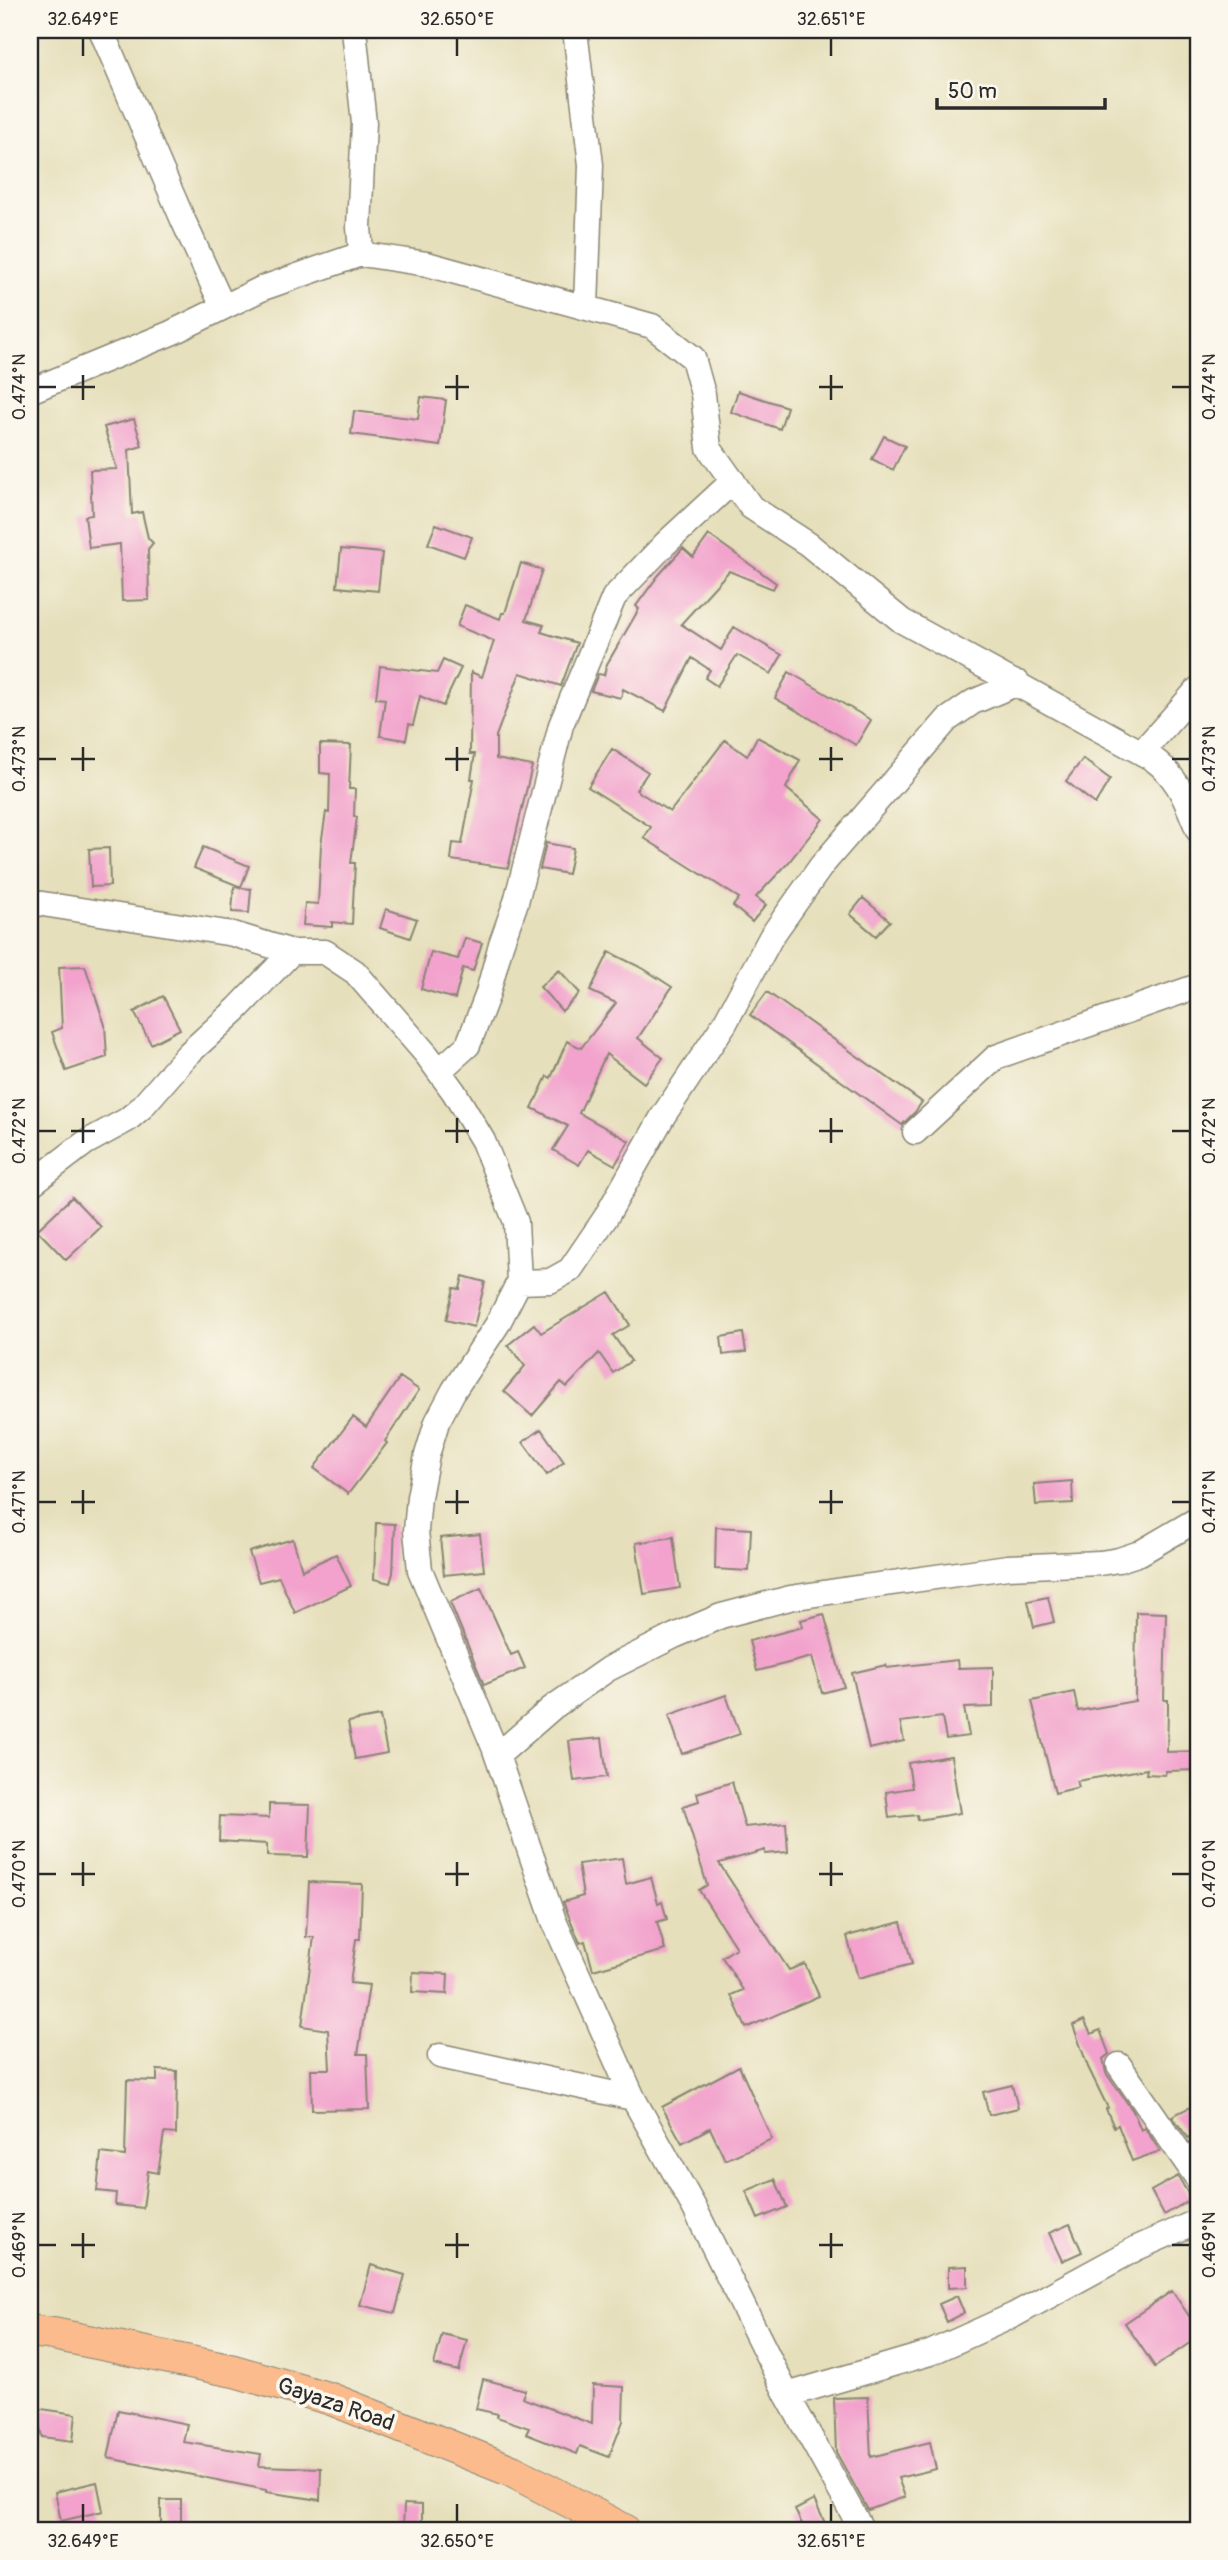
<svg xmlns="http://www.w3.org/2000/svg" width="1228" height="2560" font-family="Pangolin,sans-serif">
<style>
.building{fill:#f2a2cc}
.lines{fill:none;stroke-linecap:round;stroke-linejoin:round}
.minor-casing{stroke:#888573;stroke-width:27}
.major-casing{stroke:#888573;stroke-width:34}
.minor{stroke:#fff;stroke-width:24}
.major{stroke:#fbbb8d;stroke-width:32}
.ticks{fill:none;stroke:#2b2b2b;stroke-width:2.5}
.labels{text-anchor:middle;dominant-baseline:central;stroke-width:7;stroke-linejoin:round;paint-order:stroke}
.street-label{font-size:23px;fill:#2b2b2b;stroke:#fbf7ec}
.neatline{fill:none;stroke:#2b2b2b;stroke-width:2.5}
.ticks-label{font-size:18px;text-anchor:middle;fill:#2b2b2b}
</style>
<rect width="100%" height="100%" fill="#fbf7ec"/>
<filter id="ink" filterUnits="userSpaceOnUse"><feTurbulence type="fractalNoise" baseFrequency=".0143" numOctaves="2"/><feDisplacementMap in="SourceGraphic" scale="14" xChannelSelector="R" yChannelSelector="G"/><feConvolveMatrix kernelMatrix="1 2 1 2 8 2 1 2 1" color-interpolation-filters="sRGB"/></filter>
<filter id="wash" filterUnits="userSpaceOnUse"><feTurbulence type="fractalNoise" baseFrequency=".00686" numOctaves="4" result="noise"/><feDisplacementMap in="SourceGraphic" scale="28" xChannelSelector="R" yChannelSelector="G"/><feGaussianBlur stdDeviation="1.57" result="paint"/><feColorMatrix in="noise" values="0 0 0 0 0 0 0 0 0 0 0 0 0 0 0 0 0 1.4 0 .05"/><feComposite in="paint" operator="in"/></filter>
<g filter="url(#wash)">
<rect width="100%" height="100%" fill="#e6dfbb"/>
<g id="blocks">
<path class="building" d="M 738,391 L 787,407 L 780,429 L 731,412 Z
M 421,397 L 446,400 L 440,446 L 351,434 L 354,411 L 418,419 Z
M 134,419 L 142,446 L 129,450 L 132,514 L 142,512 L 148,538 L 153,543 L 148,549 L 149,600 L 122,601 L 120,544 L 89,548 L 85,516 L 92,515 L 90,470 L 117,469 L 104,427 Z
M 884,436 L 905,446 L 893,470 L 872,459 Z
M 436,524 L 472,537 L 464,557 L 428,544 Z
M 709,535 L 776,583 L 773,589 L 729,571 L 681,624 L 721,650 L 734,627 L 782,655 L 771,674 L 737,655 L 717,686 L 705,678 L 710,670 L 692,658 L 665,711 L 623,689 L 621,698 L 591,691 L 598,674 L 604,675 L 607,664 L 639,609 L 636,606 L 658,576 L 683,548 L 693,557 Z
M 341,549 L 382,553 L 378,591 L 337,587 Z
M 521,563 L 542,570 L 526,620 L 544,625 L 541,632 L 577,643 L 561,686 L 520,673 L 496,736 L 496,759 L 532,766 L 508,868 L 451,860 L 453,843 L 462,844 L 474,779 L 471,779 L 475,754 L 470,754 L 471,672 L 482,677 L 494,641 L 457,626 L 465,605 L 500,619 L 502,613 L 505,613 Z
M 443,660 L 461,668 L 443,706 L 420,696 L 413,725 L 409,724 L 406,740 L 380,736 L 385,699 L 376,698 L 380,666 L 437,673 Z
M 789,672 L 871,720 L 856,745 L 775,698 Z
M 757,737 L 800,760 L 786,788 L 823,819 L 788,863 L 756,897 L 766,905 L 752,922 L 733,906 L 739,898 L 644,838 L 651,827 L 588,787 L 612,749 L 648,772 L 636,790 L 670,812 L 725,740 L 747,756 Z
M 320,744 L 351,745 L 349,789 L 355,789 L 354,816 L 357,817 L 351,863 L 355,863 L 352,924 L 332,922 L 332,927 L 303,925 L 305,903 L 318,904 L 321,845 L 326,812 L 329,813 L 330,774 L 320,773 Z
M 1083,759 L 1110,779 L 1095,804 L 1066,781 Z
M 546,843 L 573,848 L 568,874 L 540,869 Z
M 203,847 L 249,866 L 241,887 L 194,868 Z
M 109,848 L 110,886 L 91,887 L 89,849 Z
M 234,887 L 251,889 L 249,913 L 232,912 Z
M 863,898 L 890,921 L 876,936 L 850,914 Z
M 386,909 L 417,919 L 410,938 L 380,928 Z
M 465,938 L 482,943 L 473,971 L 463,968 L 455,999 L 421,989 L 431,952 L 458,959 Z
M 609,952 L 644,969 L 672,987 L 638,1038 L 663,1058 L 644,1083 L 606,1054 L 579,1113 L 629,1141 L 615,1165 L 588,1150 L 579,1165 L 553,1150 L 568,1126 L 532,1108 L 547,1076 L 551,1078 L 567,1041 L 581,1048 L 616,1003 L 590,991 Z
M 85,966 L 105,1025 L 107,1057 L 66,1071 L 52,1032 L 62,1028 L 59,967 Z
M 559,970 L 580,993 L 562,1011 L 540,987 Z
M 767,992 L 922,1102 L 915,1112 L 902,1125 L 750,1015 Z
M 163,996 L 180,1029 L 151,1044 L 134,1012 Z
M 72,1197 L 101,1227 L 66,1260 L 37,1230 Z
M 463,1276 L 485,1282 L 474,1327 L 446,1320 L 454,1288 L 460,1289 Z
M 609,1292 L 630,1325 L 613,1335 L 631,1361 L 613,1373 L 599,1353 L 567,1387 L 561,1382 L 532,1416 L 504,1391 L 525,1366 L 508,1345 L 534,1324 L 541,1333 Z
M 743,1333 L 746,1352 L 723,1355 L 721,1337 Z
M 400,1377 L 419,1390 L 385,1441 L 387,1443 L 348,1494 L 314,1468 L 353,1417 L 366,1427 Z
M 541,1429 L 564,1462 L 547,1475 L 523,1442 Z
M 1072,1481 L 1073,1503 L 1036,1505 L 1034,1484 Z
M 376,1523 L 395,1524 L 393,1573 L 390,1583 L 374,1579 Z
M 716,1527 L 751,1529 L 749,1571 L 715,1569 Z
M 480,1534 L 484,1571 L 444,1575 L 440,1538 Z
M 673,1537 L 680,1588 L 644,1594 L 636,1543 Z
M 293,1539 L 302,1570 L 336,1554 L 351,1586 L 295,1613 L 279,1577 L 259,1582 L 249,1552 Z
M 481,1588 L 511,1655 L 518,1652 L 525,1668 L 484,1685 L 450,1602 Z
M 1048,1597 L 1054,1622 L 1034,1627 L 1028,1601 Z
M 1136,1612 L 1166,1613 L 1164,1700 L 1168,1700 L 1168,1710 L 1167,1752 L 1197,1751 L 1198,1770 L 1166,1771 L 1165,1775 L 1146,1774 L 1147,1769 L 1077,1781 L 1079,1787 L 1055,1793 L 1032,1701 L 1074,1692 L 1078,1711 L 1135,1701 Z
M 824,1614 L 844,1687 L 822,1693 L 812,1657 L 757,1671 L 749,1641 L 803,1627 L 801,1620 Z
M 957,1660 L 958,1668 L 993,1667 L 993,1707 L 964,1708 L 969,1736 L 946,1739 L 942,1717 L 900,1722 L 904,1741 L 869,1749 L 852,1673 L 886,1665 L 887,1668 Z
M 726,1695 L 740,1734 L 682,1754 L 669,1715 Z
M 380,1716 L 387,1753 L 355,1759 L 348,1722 Z
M 602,1738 L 607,1777 L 574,1781 L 569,1741 Z
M 951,1756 L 960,1813 L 918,1820 L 917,1815 L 889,1818 L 886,1792 L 912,1788 L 908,1763 Z
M 732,1782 L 745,1827 L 786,1823 L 788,1852 L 765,1854 L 765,1850 L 719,1863 L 789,1970 L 805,1964 L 819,1996 L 746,2028 L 731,1995 L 743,1990 L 722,1957 L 736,1948 L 699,1890 L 707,1885 L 683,1806 L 699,1801 L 697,1793 Z
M 269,1804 L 310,1805 L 308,1857 L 267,1856 L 267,1844 L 219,1841 L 220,1816 L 269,1818 Z
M 622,1858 L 626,1884 L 651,1877 L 658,1903 L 662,1902 L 667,1919 L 657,1922 L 665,1950 L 593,1970 L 585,1941 L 580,1943 L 563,1902 L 583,1896 L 578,1864 Z
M 309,1882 L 362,1884 L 360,1939 L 356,1939 L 350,1983 L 369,1985 L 358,2054 L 367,2054 L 369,2109 L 312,2110 L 311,2069 L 330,2069 L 328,2030 L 302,2026 L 314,1937 L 306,1937 Z
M 901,1922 L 912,1964 L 858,1978 L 847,1936 Z
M 413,1972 L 448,1974 L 447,1994 L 412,1992 Z
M 1084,2020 L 1091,2034 L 1100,2030 L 1109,2054 L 1103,2059 L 1106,2073 L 1133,2111 L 1141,2130 L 1145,2128 L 1160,2151 L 1132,2161 L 1118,2125 L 1114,2127 L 1106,2109 L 1108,2108 L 1088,2067 L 1073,2025 Z
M 739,2066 L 772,2139 L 725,2160 L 710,2128 L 682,2143 L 662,2107 Z
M 157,2070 L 177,2071 L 176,2134 L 164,2133 L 158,2173 L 148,2171 L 143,2208 L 115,2205 L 116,2193 L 97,2191 L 101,2153 L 125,2156 L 127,2080 L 157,2081 Z
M 1012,2085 L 1018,2108 L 989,2115 L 983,2092 Z
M 1190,2107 L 1198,2124 L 1198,2132 L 1188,2138 L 1172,2116 Z
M 1178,2176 L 1191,2199 L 1164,2215 L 1151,2191 Z
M 775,2179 L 787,2207 L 758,2219 L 746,2191 Z
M 1070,2224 L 1082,2252 L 1062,2261 L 1049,2233 Z
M 371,2265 L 405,2275 L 395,2313 L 360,2305 Z
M 967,2266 L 967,2287 L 948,2288 L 948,2267 Z
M 1172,2291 L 1198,2329 L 1198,2337 L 1155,2367 L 1125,2323 Z
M 957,2296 L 964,2313 L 947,2322 L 939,2304 Z
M 442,2334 L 467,2340 L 459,2371 L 434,2365 Z
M 483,2379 L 525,2390 L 522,2398 L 592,2424 L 593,2385 L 624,2387 L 623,2421 L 609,2457 L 580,2446 L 577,2454 L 526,2434 L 529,2428 L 497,2417 L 498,2414 L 476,2409 Z
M 868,2397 L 871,2457 L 930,2442 L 936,2469 L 898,2478 L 905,2497 L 868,2510 L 836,2452 L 834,2398 Z
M 35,2408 L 76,2414 L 73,2441 L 42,2437 Z
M 118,2410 L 187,2424 L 183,2442 L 261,2454 L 259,2466 L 321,2468 L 320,2500 L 266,2492 L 266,2490 L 108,2458 Z
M 97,2482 L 103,2511 L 61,2521 L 55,2492 Z
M 161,2500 L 181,2500 L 181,2530 L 161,2530 Z
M 814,2500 L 826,2525 L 805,2530 L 795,2510 Z
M 404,2504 L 422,2505 L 422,2530 L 403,2530 Z"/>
</g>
</g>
<g filter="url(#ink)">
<use href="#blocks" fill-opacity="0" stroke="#888573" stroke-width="2"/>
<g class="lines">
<g class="minor-casing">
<path id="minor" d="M 101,30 L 183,220 L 223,307
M 354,30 L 364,123 L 359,227 L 361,254
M 575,30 L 591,165 L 586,307
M 30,391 L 171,333 L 263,288 L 361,254 L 427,264 L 652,326 L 693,358 L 703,394 L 709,448 L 751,507 L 808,544 L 902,621 L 1153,759 C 1179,778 1186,801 1198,830
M 1142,752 L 1198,689
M 30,902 L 233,934 L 292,952 L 325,952 L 355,972 L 427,1055 L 454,1092 L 483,1141 L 516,1222 L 519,1282 L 497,1325 L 454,1390 L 437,1422 L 427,1455 L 419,1497 L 416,1531 L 420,1570 L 494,1747 L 554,1921 L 633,2098 L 695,2209 L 787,2395 L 862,2530
M 439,1071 L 468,1045 L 487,996 L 501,944 L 516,902 L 561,725 L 614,597 L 665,544 L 733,481
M 915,1132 L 996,1057 L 1198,986
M 30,1185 L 85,1143 L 127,1120 L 141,1108 L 188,1054 L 237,1009 L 292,952
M 519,1282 L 550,1281 L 570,1270 L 606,1217 L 663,1116 L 725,1023 L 771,937 L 822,865 L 947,720 L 973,702 L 1018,683
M 497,1756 L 552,1708 L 608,1669 L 674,1636 L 721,1616 L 790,1598 L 856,1588 L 1008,1567 L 1100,1563 L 1119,1560 L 1140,1553 L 1198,1519
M 440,2056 L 633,2098
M 1119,2065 L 1198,2179
M 787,2395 L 930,2353 L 1014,2315 L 1137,2248 L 1198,2221"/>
</g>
<g class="major-casing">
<path id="major" d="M 30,2331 L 53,2334 L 234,2371 L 331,2399 L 512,2471 L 624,2530"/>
</g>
<use href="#minor" class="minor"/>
<use href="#major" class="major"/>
</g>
</g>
<path class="ticks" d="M 83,38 L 83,56M 457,38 L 457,56M 831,38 L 831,56M 83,375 L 83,400M 457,375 L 457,400M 831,375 L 831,400M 38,387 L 56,387M 71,387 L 95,387M 445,387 L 469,387M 819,387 L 843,387M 1172,387 L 1190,387M 83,747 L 83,771M 457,747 L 457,771M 831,747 L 831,771M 38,759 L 56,759M 71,759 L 95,759M 445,759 L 469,759M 819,759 L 843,759M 1172,759 L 1190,759M 83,1118 L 83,1143M 457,1118 L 457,1143M 831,1118 L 831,1143M 38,1131 L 56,1131M 71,1131 L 95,1131M 445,1131 L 469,1131M 819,1131 L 843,1131M 1172,1131 L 1190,1131M 83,1490 L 83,1514M 457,1490 L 457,1514M 831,1490 L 831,1514M 38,1502 L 56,1502M 71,1502 L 95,1502M 445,1502 L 469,1502M 819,1502 L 843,1502M 1172,1502 L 1190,1502M 83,1862 L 83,1886M 457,1862 L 457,1886M 831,1862 L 831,1886M 38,1874 L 56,1874M 71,1874 L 95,1874M 445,1874 L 469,1874M 819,1874 L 843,1874M 1172,1874 L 1190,1874M 83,2233 L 83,2258M 457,2233 L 457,2258M 831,2233 L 831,2258M 38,2245 L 56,2245M 71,2245 L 95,2245M 445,2245 L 469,2245M 819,2245 L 843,2245M 1172,2245 L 1190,2245M 83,2504 L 83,2522M 457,2504 L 457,2522M 831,2504 L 831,2522"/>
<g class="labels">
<g class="street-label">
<text transform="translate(336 2404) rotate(19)">Gayaza Road</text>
</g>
</g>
<rect width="1228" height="2560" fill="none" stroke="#fbf7ec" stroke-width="77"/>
<path d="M937 98v10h168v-10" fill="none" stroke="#2b2b2b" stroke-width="3.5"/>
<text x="948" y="98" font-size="21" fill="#2b2b2b" stroke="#fbf7ec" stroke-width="5" paint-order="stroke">50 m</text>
<rect x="38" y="38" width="1152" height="2484" class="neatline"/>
<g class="ticks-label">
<text x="83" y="25">32.649°E</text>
<text x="457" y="25">32.650°E</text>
<text x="831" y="25">32.651°E</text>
<text transform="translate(19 387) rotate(-90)" y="6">0.474°N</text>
<text transform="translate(1209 387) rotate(-90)" y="6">0.474°N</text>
<text transform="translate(19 759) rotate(-90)" y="6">0.473°N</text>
<text transform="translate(1209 759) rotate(-90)" y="6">0.473°N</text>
<text transform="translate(19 1131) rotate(-90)" y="6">0.472°N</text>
<text transform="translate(1209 1131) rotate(-90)" y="6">0.472°N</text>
<text transform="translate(19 1502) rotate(-90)" y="6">0.471°N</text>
<text transform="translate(1209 1502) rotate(-90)" y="6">0.471°N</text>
<text transform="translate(19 1874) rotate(-90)" y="6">0.470°N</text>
<text transform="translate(1209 1874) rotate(-90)" y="6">0.470°N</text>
<text transform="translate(19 2245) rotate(-90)" y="6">0.469°N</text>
<text transform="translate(1209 2245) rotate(-90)" y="6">0.469°N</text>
<text x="83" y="2547">32.649°E</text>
<text x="457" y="2547">32.650°E</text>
<text x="831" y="2547">32.651°E</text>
</g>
</svg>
